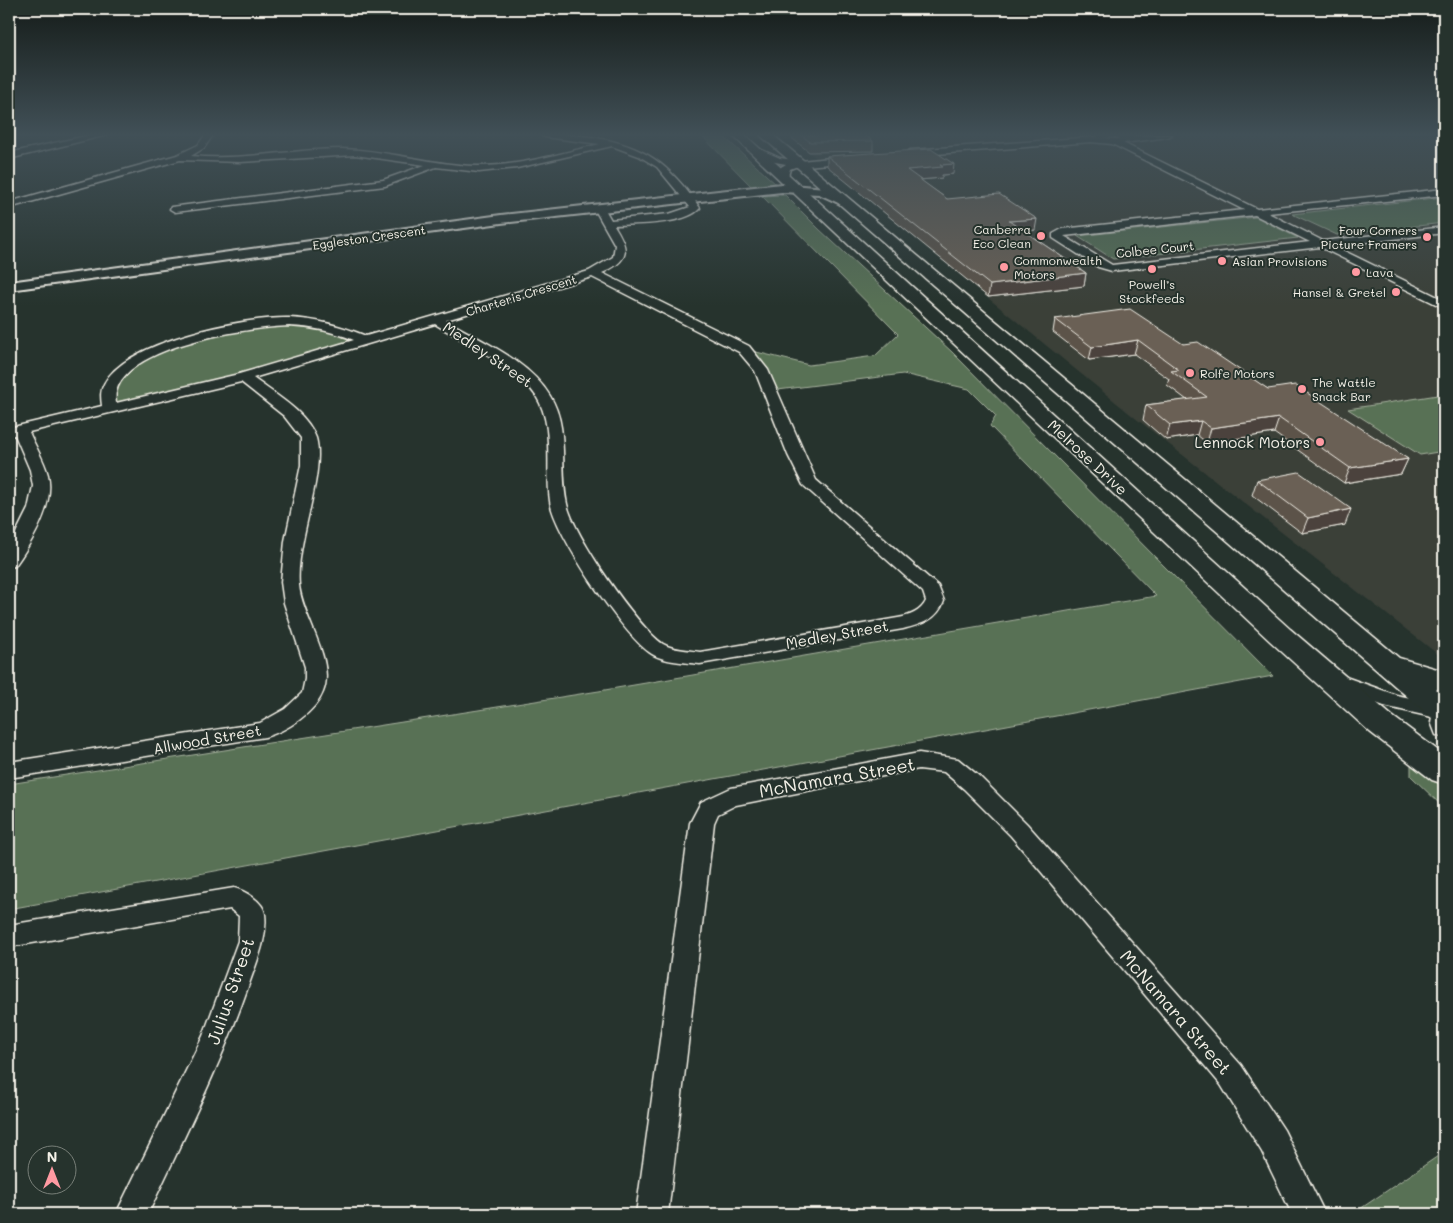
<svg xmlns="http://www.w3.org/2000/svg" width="1453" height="1223" font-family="Mali,sans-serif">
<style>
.built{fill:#3b4039}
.green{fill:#597155;stroke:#a6b19e}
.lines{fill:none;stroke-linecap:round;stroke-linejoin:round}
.minor-casing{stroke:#f4f1e8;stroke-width:3}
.tertiary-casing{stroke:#f4f1e8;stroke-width:4}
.secondary-casing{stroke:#f4f1e8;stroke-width:3}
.minor{fill:#26332d;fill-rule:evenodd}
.tertiary{fill:#26332d;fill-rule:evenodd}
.secondary{fill:#26332d;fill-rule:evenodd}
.wall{fill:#5c5349;stroke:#f4f1e8}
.shaded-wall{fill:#4b433c;stroke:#f4f1e8}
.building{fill:#6b6055;stroke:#f4f1e8}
.poi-dot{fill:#ff9aa2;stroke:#26332d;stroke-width:2}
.labels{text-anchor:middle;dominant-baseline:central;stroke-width:4;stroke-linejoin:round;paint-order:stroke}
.far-poi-label{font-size:12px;fill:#f4f1e8;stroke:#26332d;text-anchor:start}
.far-street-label{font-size:12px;fill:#f4f1e8;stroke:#26332d}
.street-label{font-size:15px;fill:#f4f1e8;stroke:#26332d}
.poi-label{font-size:15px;fill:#f4f1e8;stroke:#26332d;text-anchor:end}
.near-street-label{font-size:18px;fill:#f4f1e8;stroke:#26332d}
</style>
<rect width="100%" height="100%" fill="#26332d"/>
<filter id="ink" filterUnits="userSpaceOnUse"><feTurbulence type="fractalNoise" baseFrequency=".02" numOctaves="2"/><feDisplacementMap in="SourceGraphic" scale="10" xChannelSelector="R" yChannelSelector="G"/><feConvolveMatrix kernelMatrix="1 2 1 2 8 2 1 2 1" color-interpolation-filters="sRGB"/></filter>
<g filter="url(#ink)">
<path class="built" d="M 788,135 L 1444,135 L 1444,659 L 1134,417 Z"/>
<path class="green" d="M 701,135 L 722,135 L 777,185 L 753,188 Z
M 785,195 L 819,229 L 952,352 L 1273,676 L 9,909 L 9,784 L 599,691 L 1156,596 L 990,426 L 996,416 L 969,389 L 903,374 L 770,391 L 744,349 L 809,365 L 875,356 L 898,334 L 762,196 Z
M 1444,197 L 1444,223 L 1337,235 L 1292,214 Z
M 1256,217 L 1298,238 L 1113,259 L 1077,236 Z
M 319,325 L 364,340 L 243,377 L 109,407 L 116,377 L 134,361 L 224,328 Z
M 1444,394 L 1444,451 L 1420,455 L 1348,409 Z
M 1411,765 L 1444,787 L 1444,808 L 1411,776 Z
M 1444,1152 L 1444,1214 L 1355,1214 L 1354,1213 Z"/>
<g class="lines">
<g class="minor-casing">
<path id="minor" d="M 90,135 L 107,135 L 9,159 L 9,153 Z
M 205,135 L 213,135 L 204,148 L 191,156 C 242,161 292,149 342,149 C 382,150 420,161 459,165 C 507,170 554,155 600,144 L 545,137 L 541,135 C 557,133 575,135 591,137 C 645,145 669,164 700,208 C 686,225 636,224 614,225 C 630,250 630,260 602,273 L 749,346 L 768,370 L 816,480 L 938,586 L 944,601 C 937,620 922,624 903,629 L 700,664 C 684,662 662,662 649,652 C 622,633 554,533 550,501 C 545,468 555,426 536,396 C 517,366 465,343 435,324 L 253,378 C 274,394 307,412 316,438 C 326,474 295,543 299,585 C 302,618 336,660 323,692 C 315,713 286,731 265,737 L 9,778 L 9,762 L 260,723 L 285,709 L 302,693 L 305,679 L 305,667 L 284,603 L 281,582 L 285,541 L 301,465 L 301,438 L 284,416 L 241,382 L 29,432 C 35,446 44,460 48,475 C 55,505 32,542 15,566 L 9,567 L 9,547 L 28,509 L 33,486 L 30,470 L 15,435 L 9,436 L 9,428 L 102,406 C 101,398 100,391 104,384 C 126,341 244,317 289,318 C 316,319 342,326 366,336 L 589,271 L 613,257 L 615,245 L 594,208 L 595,206 L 603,206 L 611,220 L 669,214 L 690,207 L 657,167 L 639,156 L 612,146 L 517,168 L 479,172 L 436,167 L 385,186 L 175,212 L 170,209 L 171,207 L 383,180 L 425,165 L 355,155 L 240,162 L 180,160 L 9,208 L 9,202 L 177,155 L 198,145 ZM 592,277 L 739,352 L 755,371 L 788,455 L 803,485 L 923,592 L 926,601 C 921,612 909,616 898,618 L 700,652 C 688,650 673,650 663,644 C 637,627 573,534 567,504 C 559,469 570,428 550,396 C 528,360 481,341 446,320 ZM 289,326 C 312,327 332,331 354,340 L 239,374 L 116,403 C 107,347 251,327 289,326 Z
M 1099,135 L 1129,136 L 1172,135 L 1168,137 L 1123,143 L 1257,209 L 1444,189 L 1444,195 L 1268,213 L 1323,241 L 1444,227 L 1444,233 L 1334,246 L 1444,300 L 1444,308 L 1320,247 L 1112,271 L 1098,267 L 1053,238 L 1053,234 L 1062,229 L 1244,210 L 1112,144 L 1091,142 L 910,156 L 906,153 L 910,150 L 1095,137 ZM 1116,137 L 1120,139 L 1104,138 ZM 1255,215 L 1310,242 L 1112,265 L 1064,236 Z
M 755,147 L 780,158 L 800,161 L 851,156 L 855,159 L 851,162 L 795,167 L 790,169 L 788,176 L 783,179 L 778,176 L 781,167 L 786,164 L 775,162 L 752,152 L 752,148 Z
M 1340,675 L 1396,695 L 1444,705 L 1444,737 L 1436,735 L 1431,722 L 1432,717 L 1384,706 L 1333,687 L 1330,682 L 1333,677 Z
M 919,753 L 958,759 L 980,777 L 1027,824 L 1241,1065 L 1284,1130 L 1325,1214 L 1292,1214 L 1262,1152 L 1221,1085 L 1011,836 L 964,789 L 944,772 L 919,769 L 736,805 L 718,814 L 714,823 L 668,1214 L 636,1214 L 690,823 L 701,802 L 731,788 Z
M 234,888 C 245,891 263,901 265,914 C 268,939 256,963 248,987 C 221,1065 183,1139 148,1214 L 116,1214 L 203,1036 L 238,941 L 239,916 L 230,909 L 9,947 L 9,925 Z"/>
</g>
<g class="tertiary-casing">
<path id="tertiary" d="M 782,184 L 825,188 L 853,203 L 847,207 L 819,194 L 782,192 L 501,223 L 9,290 L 9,282 L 501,215 Z"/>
</g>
<g class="secondary-casing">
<path id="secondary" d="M 732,135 L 745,135 L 1290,629 L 1392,716 L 1444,755 L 1444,784 L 1432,780 L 1370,732 L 1270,641 Z
M 760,135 L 773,135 L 1399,658 L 1444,671 L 1444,691 L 1436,689 L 1444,696 L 1444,722 L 1433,719 Z"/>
</g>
<use href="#minor" class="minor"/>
<use href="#tertiary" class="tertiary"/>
<use href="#secondary" class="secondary"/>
</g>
<path class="wall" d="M 788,135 L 864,135 L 873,141 L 873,151 L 809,152 Z
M 827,156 L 953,174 L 942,175 L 942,178 L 920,180 L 947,199 L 1035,230 L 1024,231 L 1086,273 L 1084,286 L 988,297 L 827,166 Z
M 1055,319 L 1183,344 L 1268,389 L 1408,459 L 1401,474 L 1344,483 L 1274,433 L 1207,443 L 1197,435 L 1166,440 L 1143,420 L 1146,405 L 1187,400 L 1167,385 L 1169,379 L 1134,354 L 1089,360 L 1053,332 Z
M 1257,480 L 1345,525 L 1302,533 L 1252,495 Z"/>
<path class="shaded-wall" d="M 954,164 L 953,174 L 942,175 L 942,178 L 906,181 L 907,170 L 940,165 Z
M 1037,219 L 1035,230 L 1008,233 L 1009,221 Z
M 1086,273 L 1084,286 L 988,297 L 990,285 Z
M 1138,340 L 1134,354 L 1089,360 L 1092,347 Z
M 1279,418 L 1274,433 L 1207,443 L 1211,428 Z
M 1201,421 L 1197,435 L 1166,440 L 1170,425 Z
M 1408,459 L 1401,474 L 1344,483 L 1350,468 Z
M 1351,509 L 1345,525 L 1302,533 L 1308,518 Z"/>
<path class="building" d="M 801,135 L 864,135 L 873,141 L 810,142 Z
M 931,149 L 954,164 L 940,165 L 943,167 L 907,170 L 947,199 L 999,194 L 1037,219 L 1009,221 L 1086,273 L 990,285 L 827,156 Z
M 1130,309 L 1183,344 L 1198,342 L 1268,389 L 1295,385 L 1408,459 L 1350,468 L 1279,418 L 1211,428 L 1201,421 L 1170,425 L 1146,405 L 1207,397 L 1171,371 L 1179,370 L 1138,340 L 1092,347 L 1055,319 Z
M 1299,472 L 1351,509 L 1308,518 L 1257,480 Z"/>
</g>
<linearGradient id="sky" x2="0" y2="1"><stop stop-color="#151c19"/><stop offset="0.44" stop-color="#415057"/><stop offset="1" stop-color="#415057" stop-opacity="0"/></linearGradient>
<rect width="1453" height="306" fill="url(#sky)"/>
<g class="poi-dot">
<circle cx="1041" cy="236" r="5"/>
<circle cx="1427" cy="237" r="5"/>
<circle cx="1222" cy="261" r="5"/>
<circle cx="1004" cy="267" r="5"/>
<circle cx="1152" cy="269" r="5"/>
<circle cx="1356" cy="272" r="5"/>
<circle cx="1396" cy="292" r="5"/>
<circle cx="1190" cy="373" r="5"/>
<circle cx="1302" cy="389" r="5"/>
<circle cx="1320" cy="442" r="5"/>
</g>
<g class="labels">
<g class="far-poi-label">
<text x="1031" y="229" text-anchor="end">Canberra<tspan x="1031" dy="14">Eco Clean</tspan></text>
<text x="1417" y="230" text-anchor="end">Four Corners<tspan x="1417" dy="14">Picture Framers</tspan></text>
<text x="1014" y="260">Commonwealth<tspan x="1014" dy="14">Motors</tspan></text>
<text x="1232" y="261">Asian Provisions</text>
<text x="1366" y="272">Lava</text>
<text x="1152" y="284" text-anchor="middle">Powell’s<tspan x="1152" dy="14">Stockfeeds</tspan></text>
<text x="1386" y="292" text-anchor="end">Hansel &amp; Gretel</text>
<text x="1200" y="373">Rolfe Motors</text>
<text x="1312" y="382">The Wattle<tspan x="1312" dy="14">Snack Bar</tspan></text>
</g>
<g class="far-street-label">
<text transform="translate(369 237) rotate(-8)">Eggleston Crescent</text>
<text transform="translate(1155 249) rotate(-6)">Colbee Court</text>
<text transform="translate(521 295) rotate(-17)">Charteris Crescent</text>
</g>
<g class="street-label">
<text transform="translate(488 354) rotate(34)">Medley Street</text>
<text transform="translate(1088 457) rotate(43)">Melrose Drive</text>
<text transform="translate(837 634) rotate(-10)">Medley Street</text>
<text transform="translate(207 739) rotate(-10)">Allwood Street</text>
</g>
<g class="poi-label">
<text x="1310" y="442">Lennock Motors</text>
</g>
<g class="near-street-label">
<text transform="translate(837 777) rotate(-10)">McNamara Street</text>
<text transform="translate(230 991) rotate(-71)">Julius Street</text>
<text transform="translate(1176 1012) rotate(49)">McNamara Street</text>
</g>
</g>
<rect width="1453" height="1223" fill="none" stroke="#26332d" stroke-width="30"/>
<rect x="15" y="15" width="1423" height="1193" fill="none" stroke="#f4f1e8" stroke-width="2" filter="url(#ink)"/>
<g transform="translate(52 1170)"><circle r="24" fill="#26332d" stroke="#787f78"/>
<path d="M0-4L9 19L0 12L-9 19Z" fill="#ff9aa2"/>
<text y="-8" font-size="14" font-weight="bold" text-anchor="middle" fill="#f4f1e8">N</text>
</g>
</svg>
